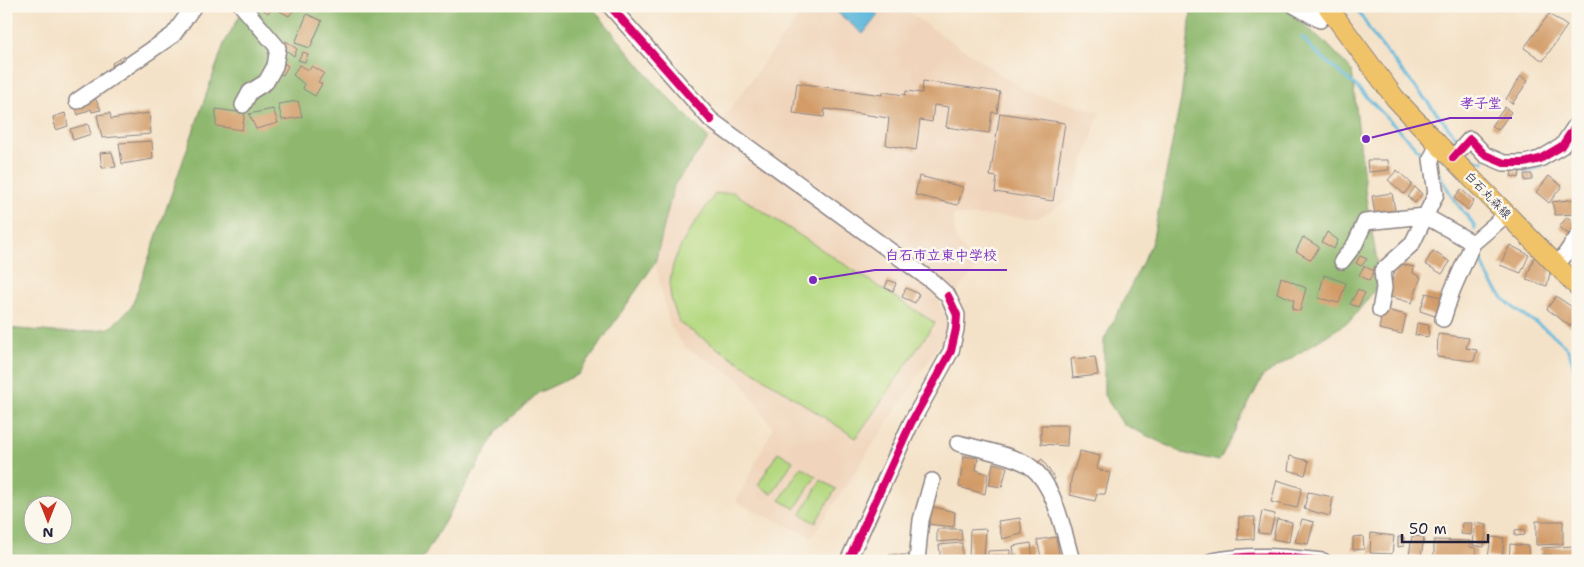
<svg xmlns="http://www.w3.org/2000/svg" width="1584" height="567" font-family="'Shantell Sans','Klee One',sans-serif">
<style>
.built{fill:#f0d5bc}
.green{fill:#b4d880;stroke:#6b7d5e}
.forest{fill:#8fb86e;stroke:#586d54;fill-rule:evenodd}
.water{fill:#5db7db;stroke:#406c8b}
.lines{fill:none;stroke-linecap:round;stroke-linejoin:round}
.stream{stroke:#5db7db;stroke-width:3}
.building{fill:#d29b67}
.minor-casing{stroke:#8b8282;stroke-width:18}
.major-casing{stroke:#8b8282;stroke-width:21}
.minor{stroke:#fff;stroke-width:15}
.major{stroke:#f1c369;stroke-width:19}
.cycleway-casing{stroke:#fbf7ec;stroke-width:11}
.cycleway{stroke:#d6006c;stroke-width:8}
.labels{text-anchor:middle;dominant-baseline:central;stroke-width:5;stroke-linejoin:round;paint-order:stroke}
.street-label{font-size:12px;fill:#22223b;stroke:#fbf7ec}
.leader{fill:none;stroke:#7b2cbf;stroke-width:2}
.callout-dot{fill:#7b2cbf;stroke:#fbf7ec;stroke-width:2}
.callout-label{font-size:14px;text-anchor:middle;font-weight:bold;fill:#7b2cbf;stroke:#fbf7ec;stroke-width:5;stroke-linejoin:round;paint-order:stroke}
</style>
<rect width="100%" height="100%" fill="#fbf7ec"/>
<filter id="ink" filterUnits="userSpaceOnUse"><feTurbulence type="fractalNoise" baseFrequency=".02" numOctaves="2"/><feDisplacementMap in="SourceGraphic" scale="10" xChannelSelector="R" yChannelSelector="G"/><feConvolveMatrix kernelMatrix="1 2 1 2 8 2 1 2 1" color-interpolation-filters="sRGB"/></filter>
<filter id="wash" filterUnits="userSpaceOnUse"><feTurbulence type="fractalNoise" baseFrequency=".0096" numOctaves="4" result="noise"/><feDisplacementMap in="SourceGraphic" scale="20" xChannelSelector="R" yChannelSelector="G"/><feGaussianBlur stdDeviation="1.12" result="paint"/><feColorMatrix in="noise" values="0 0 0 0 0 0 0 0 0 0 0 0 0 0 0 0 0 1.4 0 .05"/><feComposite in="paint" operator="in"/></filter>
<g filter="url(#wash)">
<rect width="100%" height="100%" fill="#f4e2c8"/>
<path class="built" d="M 806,6 L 900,6 L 1026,92 L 1100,112 L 1071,200 L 1037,218 L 953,215 L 955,237 L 976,268 L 957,292 L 938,301 L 946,319 L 946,334 L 812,537 L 736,502 L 773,428 L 740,380 L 685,347 L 670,326 L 655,263 L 674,185 Z"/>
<path class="green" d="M 733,192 L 935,323 L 856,438 L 679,323 C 676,312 670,300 670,289 C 669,252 696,223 715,194 Z
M 778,452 L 793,461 L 772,494 L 758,485 Z
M 801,467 L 816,476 L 795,509 L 780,500 Z
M 821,480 L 836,489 L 815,523 L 801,514 Z"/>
<path class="forest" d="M 245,6 L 591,6 L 655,84 L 709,138 L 674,185 L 655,263 L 579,374 L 538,393 L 498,430 L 425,555 L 420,561 L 6,561 L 6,328 L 55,332 L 81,332 L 110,328 L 132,306 L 224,44 ZM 32,504 L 62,504 L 62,534 L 32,534 Z
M 1192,6 L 1283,6 L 1330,47 L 1352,71 L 1366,198 L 1377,261 L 1377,287 L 1351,320 L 1263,376 L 1219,461 L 1182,453 L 1123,424 L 1104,395 L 1104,340 L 1152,243 L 1181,99 Z"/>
<path class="water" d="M 868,6 L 878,15 L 863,34 L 831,7 Z"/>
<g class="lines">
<path class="stream" d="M 1355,6 L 1375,38 L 1458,139
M 1302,37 L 1312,49 L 1357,87 L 1426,158
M 1470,154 L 1474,159 L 1484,162
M 1548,163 L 1566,153 L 1569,149
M 1522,170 L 1530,171 L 1542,166
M 1439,174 L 1454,200 L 1474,225 L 1475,229
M 1479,249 C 1484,275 1497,296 1518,311 C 1534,323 1551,330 1565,346 C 1572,353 1573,368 1578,378"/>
</g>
<g id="blocks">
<path class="building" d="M 258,6 L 297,6 L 289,16 L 274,8 L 268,13 Z
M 307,14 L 322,21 L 310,48 L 295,43 Z
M 1549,14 L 1567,26 L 1543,61 L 1524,48 Z
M 286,41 L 297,49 L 294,56 L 283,48 Z
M 303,52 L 308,54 L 305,62 L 298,60 Z
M 125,56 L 128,62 L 114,70 L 112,63 Z
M 282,62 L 288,66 L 283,75 L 276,73 Z
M 299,65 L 309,70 L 312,66 L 324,73 L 318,82 L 322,84 L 315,96 L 303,89 L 304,84 L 293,75 Z
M 1521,76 L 1528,81 L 1512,104 L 1506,99 Z
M 923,81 L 1000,92 L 997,113 L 992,112 L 989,133 L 946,127 L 949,107 L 934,105 L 932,122 L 920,120 L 916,150 L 886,145 L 889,118 L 825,109 L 824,117 L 793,113 L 797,83 L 882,95 L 883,92 L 905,95 L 906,91 L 922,93 Z
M 95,98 L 101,110 L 92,112 L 91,109 L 78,115 L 75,105 Z
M 298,101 L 302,117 L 282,120 L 278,104 Z
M 1505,107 L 1511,112 L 1498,130 L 1491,126 Z
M 216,109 L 245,113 L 242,130 L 216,126 Z
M 273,109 L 278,123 L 256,129 L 249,114 Z
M 65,113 L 68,126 L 56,130 L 53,117 Z
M 110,113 L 111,119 L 149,113 L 151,134 L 102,138 L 97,115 Z
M 1000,113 L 1065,123 L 1053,201 L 995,192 L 997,177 L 990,176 Z
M 88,124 L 91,134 L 73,140 L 70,129 Z
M 152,141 L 153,159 L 122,164 L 119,143 Z
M 112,152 L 116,167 L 102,168 L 100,153 Z
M 1367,160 L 1388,160 L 1389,170 L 1368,172 Z
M 1397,170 L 1412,184 L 1404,194 L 1388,180 Z
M 1512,171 L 1520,172 L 1519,178 L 1511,176 Z
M 1524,174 L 1532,174 L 1532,180 L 1525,181 Z
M 919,176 L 963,187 L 958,205 L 915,195 Z
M 1549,176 L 1562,186 L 1549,203 L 1536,192 Z
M 1415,187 L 1422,194 L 1415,203 L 1408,197 Z
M 1461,189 L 1474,201 L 1468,210 L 1454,198 Z
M 1392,193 L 1395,210 L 1375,215 L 1372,196 Z
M 1576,199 L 1577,214 L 1555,215 L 1552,202 Z
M 1567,217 L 1578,224 L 1570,235 L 1559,227 Z
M 1327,232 L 1338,240 L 1334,249 L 1322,242 Z
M 1303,237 L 1319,247 L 1311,260 L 1296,251 Z
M 1510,245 L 1529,255 L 1521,273 L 1500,265 Z
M 1433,251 L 1450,262 L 1442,274 L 1425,264 Z
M 1360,256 L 1367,259 L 1361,266 L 1356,263 Z
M 1534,257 L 1552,264 L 1547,286 L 1526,280 Z
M 1397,263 L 1414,267 L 1413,273 L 1421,277 L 1412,303 L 1388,296 Z
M 1364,266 L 1374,271 L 1369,281 L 1359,275 Z
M 1324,275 L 1346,283 L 1339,303 L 1318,298 Z
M 1281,277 L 1306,288 L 1300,311 L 1292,309 L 1294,300 L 1277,293 Z
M 888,280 L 896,283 L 893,291 L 885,288 Z
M 906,288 L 919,294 L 915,303 L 902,297 Z
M 1358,289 L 1365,293 L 1358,307 L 1350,304 Z
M 1426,293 L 1444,298 L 1438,317 L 1420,311 Z
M 1556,296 L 1572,307 L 1578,303 L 1578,317 L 1570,326 L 1547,309 Z
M 1383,309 L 1406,315 L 1402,334 L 1379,329 Z
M 1417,323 L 1429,325 L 1428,337 L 1415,335 Z
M 1438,334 L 1469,338 L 1466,348 L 1477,350 L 1474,361 L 1437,357 Z
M 1095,357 L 1098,375 L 1073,378 L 1071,359 Z
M 1041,425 L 1068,425 L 1067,446 L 1041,444 Z
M 1080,451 L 1100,456 L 1097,469 L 1110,473 L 1105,494 L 1097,494 L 1095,501 L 1070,495 L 1071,479 Z
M 964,456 L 978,458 L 976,470 L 988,474 L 985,494 L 959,487 Z
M 1290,456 L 1309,461 L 1305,475 L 1288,470 Z
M 1042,459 L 1055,479 L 1050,483 L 1035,465 Z
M 993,463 L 1007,467 L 1002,487 L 989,485 Z
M 1277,480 L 1302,488 L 1297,508 L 1271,502 Z
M 1308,492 L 1333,497 L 1330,516 L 1304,509 Z
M 930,506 L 955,512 L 954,527 L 927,524 Z
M 1262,511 L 1275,514 L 1270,534 L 1258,533 Z
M 1239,517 L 1255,517 L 1254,539 L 1238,540 Z
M 1020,518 L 1022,534 L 1002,539 L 998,521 Z
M 1277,519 L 1292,522 L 1289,542 L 1273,539 Z
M 1302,519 L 1314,522 L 1308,544 L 1295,542 Z
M 1536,521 L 1563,521 L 1563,544 L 1536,545 Z
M 1462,523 L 1472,523 L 1471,535 L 1461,534 Z
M 1475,523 L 1487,525 L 1484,547 L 1473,545 Z
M 937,529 L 961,529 L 962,540 L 937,542 Z
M 986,529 L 984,557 L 969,558 L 970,530 Z
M 1524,529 L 1525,535 L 1515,536 L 1515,530 Z
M 1371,533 L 1394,536 L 1392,554 L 1370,553 Z
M 1363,536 L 1364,549 L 1353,550 L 1353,537 Z
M 1412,536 L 1424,537 L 1421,558 L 1409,555 Z
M 1056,537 L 1060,558 L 1042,561 L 1037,540 Z
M 1398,537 L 1404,537 L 1404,546 L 1398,547 Z
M 1491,537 L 1504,538 L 1502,559 L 1488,557 Z
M 1434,540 L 1470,541 L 1470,547 L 1476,548 L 1477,560 L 1434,559 Z
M 962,543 L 962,561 L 941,561 L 939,545 Z
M 1031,543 L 1033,561 L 1015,561 L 1013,546 Z
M 1510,544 L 1528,546 L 1529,560 L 1509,560 Z
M 1573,546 L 1574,557 L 1553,558 L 1552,555 L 1542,555 L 1541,548 Z
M 1010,550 L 1010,561 L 988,561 L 988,551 Z
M 889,555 L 910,555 L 910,561 L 889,561 Z"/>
</g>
</g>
<g filter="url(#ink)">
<use href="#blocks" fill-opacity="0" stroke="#8b8282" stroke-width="1"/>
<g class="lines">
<g class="minor-casing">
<path id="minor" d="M 242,6 L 278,48 L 275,66 L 266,82 L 250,92 L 243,105
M 610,6 L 711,120 L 933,282 L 948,296 L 957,315 L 956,329 L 951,351 L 911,423 L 848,561
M 1295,6 L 1320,20
M 77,101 L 173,35 L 194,6
M 1453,158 L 1470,139 L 1485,155 L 1504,163 L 1524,163 L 1540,159 L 1562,146 L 1578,122
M 1342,261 L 1355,244 L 1365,222 L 1425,216 L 1473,243
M 1557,266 L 1578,236
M 1380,310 L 1384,288 L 1382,271 L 1412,244 L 1436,194 L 1431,159 L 1438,144
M 1443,319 L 1452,291 L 1473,243 L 1507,214
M 958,443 C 975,448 1018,456 1031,467 C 1055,485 1064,533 1072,561
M 917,561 L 921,520 L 932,481
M 1212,561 C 1250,553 1286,557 1323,561"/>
</g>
<g class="major-casing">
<path id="major" d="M 1327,6 L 1395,98 L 1438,144 L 1578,287"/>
</g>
<use href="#minor" class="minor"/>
<use href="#major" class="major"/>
<g class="cycleway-casing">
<path id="cycleway" d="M 610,6 L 711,120
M 1453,158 L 1470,139 L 1485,155 L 1504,163 L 1524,163 L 1540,159 L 1562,146 L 1578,122
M 848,561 L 911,423 L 951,351 L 956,329 L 957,315 L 948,296
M 1212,561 C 1250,553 1286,557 1323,561"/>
</g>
<use href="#cycleway" class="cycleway"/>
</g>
</g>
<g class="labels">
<g class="street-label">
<text transform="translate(1488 195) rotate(46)">白石丸森線</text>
</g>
</g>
<path class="leader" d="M1366 139L1450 118H1512M813 280L875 270H1007"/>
<g class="callout-dot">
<circle cx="1366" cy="139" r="5"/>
<circle cx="813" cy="280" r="5"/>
</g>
<g class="callout-label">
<text x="1481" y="108">孝子堂</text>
<text x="941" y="260">白石市立東中学校</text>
</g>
<rect width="1584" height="567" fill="none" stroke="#fbf7ec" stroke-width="25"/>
<g transform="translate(48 520) rotate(180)"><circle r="24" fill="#fbf7ec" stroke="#a4a2a5"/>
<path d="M0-4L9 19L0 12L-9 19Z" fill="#c8321e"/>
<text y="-8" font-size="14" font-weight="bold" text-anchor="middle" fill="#22223b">N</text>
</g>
<path d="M1402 534v8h86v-8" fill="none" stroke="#22223b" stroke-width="2.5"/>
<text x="1409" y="534" font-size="15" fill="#22223b" stroke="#fbf7ec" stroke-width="4" paint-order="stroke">50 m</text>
</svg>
